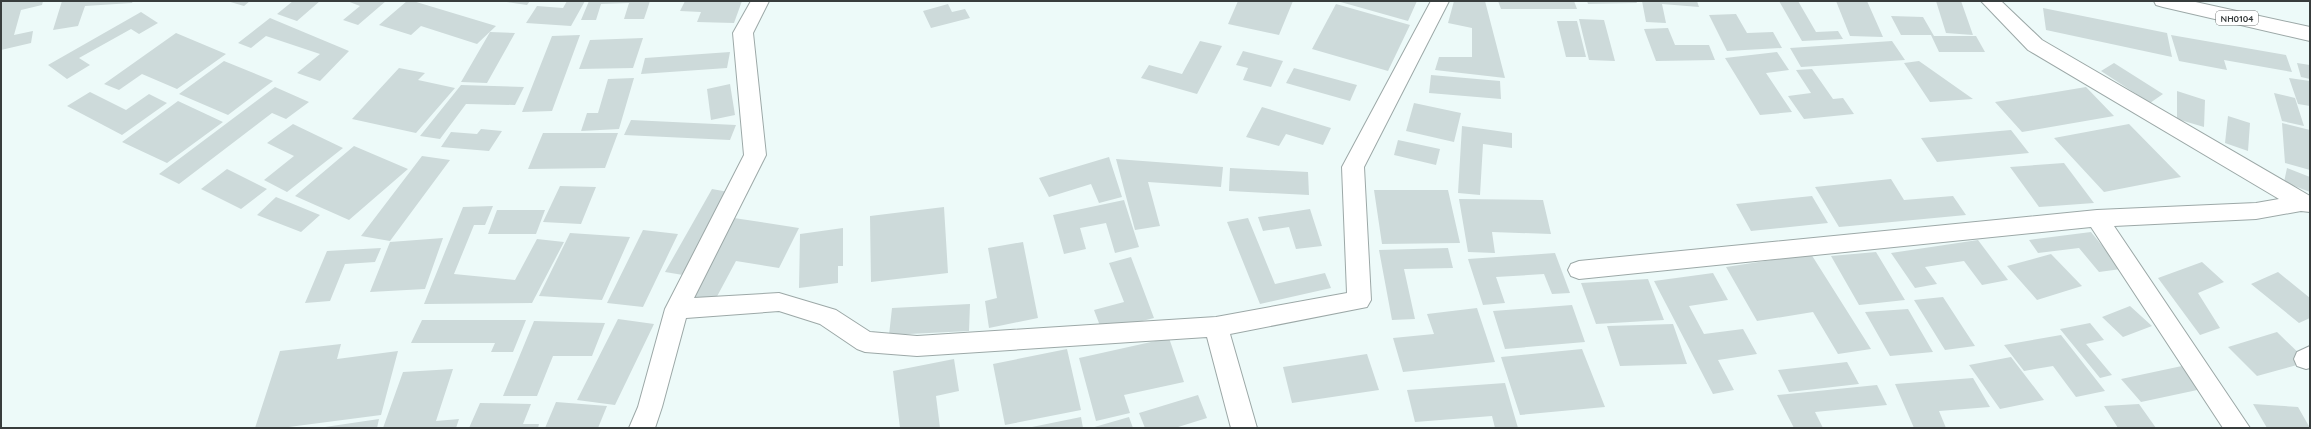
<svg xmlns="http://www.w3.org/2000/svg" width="2311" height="429" font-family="Quicksand,sans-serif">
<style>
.building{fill:#cddada}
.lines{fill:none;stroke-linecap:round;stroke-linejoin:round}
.street-casing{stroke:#9ca8a7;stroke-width:2}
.highway-casing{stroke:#9ca8a7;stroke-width:2}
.street{fill:#fff;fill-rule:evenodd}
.highway{fill:#fff;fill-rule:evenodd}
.labels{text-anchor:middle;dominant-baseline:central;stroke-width:4;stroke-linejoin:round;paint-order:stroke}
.shield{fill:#fff;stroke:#747777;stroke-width:1}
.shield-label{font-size:9px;font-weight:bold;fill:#383d3d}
</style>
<rect width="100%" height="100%" fill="#edfaf9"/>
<path class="building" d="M 1,1 L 43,1 L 42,5 L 21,10 L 14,35 L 33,31 L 31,43 L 1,50 Z
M 62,1 L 133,1 L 132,3 L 85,6 L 78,26 L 53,30 Z
M 227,1 L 250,1 L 244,6 Z
M 293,1 L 320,1 L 297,21 L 277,14 Z
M 347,1 L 386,1 L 358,25 L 343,20 L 360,6 Z
M 407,1 L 413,1 L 496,26 L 477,44 L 421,26 L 411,35 L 379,25 Z
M 500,1 L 530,1 L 527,5 Z
M 567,1 L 585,1 L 571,26 L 526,23 L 537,6 L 563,8 Z
M 589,1 L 650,1 L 644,19 L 624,19 L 629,3 L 601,4 L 596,20 L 581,20 Z
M 685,1 L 742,1 L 734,23 L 697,22 L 701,12 L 680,11 Z
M 1238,1 L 1293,1 L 1279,35 L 1228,24 Z
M 1337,1 L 1417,1 L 1408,21 Z
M 1454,1 L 1485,1 L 1505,78 L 1435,70 L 1439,57 L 1472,57 L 1472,28 L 1448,23 Z
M 1498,1 L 1574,1 L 1577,9 L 1501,9 Z
M 1587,1 L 1636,1 L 1637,3 L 1588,4 Z
M 1642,1 L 1697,1 L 1699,7 L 1662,4 L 1666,23 L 1646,22 Z
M 1779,1 L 1798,1 L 1816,32 L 1838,31 L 1843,39 L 1802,41 Z
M 1836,1 L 1867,1 L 1883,37 L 1850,36 Z
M 1936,1 L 1961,1 L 1973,35 L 1946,33 Z
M 948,4 L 952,12 L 965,9 L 970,18 L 931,28 L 923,11 Z
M 1336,4 L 1410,25 L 1388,71 L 1312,49 Z
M 2043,8 L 2167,33 L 2172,57 L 2046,30 Z
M 141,12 L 158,23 L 139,34 L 131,29 L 79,58 L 90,65 L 67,79 L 48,65 Z
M 1736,14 L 1747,33 L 1773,32 L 1782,48 L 1727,51 L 1709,15 Z
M 1891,16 L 1923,17 L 1934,36 L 1976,36 L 1985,52 L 1939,52 L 1931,35 L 1901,35 Z
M 270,18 L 349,51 L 320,81 L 297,73 L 320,54 L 266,36 L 251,48 L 238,43 Z
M 1579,19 L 1604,20 L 1615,61 L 1589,60 Z
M 1557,21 L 1577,21 L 1586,57 L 1566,57 Z
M 1668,28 L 1675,45 L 1709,45 L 1715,60 L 1656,61 L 1644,29 Z
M 490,32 L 515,33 L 487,83 L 461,82 Z
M 176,33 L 226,54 L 177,89 L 142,74 L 119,90 L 104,84 Z
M 580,35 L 552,111 L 522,112 L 552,36 Z
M 2171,35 L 2286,55 L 2292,72 L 2224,60 L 2227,70 L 2179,61 Z
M 643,38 L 633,68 L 579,69 L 590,40 Z
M 1200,41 L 1222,46 L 1197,94 L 1141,78 L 1149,65 L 1182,74 Z
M 1892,41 L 1905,60 L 1801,67 L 1790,48 Z
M 1243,51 L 1283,61 L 1271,87 L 1243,80 L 1248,68 L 1236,65 Z
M 730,52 L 727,68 L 641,74 L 645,58 Z
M 1777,52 L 1789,70 L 1766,73 L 1792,112 L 1760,115 L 1725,58 Z
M 224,61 L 273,81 L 228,115 L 179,94 Z
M 1919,61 L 1973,99 L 1930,102 L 1904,63 Z
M 2114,63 L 2163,94 L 2150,103 L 2101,71 Z
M 2297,63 L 2310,65 L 2310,79 L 2301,77 Z
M 399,68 L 425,73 L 418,80 L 455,88 L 416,133 L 352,119 Z
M 1294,68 L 1357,85 L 1350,101 L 1286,83 Z
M 1812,69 L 1833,99 L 1843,98 L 1854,114 L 1804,119 L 1788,96 L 1811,93 L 1796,70 Z
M 1431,75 L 1500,81 L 1501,99 L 1429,93 Z
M 634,78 L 619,129 L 581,131 L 587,113 L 598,113 L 608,79 Z
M 2289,78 L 2310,81 L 2310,106 L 2298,104 Z
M 730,84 L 735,115 L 711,120 L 707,89 Z
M 461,85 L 524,87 L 515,105 L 466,104 L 440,139 L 420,136 Z
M 275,87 L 309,102 L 286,119 L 272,113 L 179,184 L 159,174 Z
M 2086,87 L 2114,116 L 2022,132 L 1995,102 Z
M 2177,91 L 2205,100 L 2204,127 L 2177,119 Z
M 90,92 L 126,110 L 149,94 L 167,103 L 122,135 L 67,106 Z
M 2274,93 L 2295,98 L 2304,126 L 2282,121 Z
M 178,101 L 223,122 L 167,163 L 122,142 Z
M 1414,103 L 1461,113 L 1454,142 L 1406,131 Z
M 1262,107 L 1331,128 L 1323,145 L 1286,134 L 1279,146 L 1246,137 Z
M 2228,116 L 2250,123 L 2248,151 L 2225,143 Z
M 631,120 L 736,125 L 730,140 L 624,135 Z
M 2282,123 L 2310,130 L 2310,170 L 2285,163 Z
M 293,124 L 343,148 L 287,192 L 264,180 L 294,156 L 267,143 Z
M 2129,124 L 2181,177 L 2104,192 L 2054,138 Z
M 1462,126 L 1512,133 L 1512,148 L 1483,144 L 1480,195 L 1458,193 Z
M 481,129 L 502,131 L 489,151 L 441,147 L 451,132 L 477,134 Z
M 2011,130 L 2029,153 L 1937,162 L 1921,138 Z
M 543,133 L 618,133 L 605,168 L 528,169 Z
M 1398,140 L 1440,149 L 1436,165 L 1394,155 Z
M 354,146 L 408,169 L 349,220 L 295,196 Z
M 422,156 L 450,160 L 390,241 L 361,236 Z
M 1109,157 L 1122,197 L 1099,203 L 1091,184 L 1049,197 L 1039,178 Z
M 1116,159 L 1223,167 L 1221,187 L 1148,182 L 1160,226 L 1135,230 Z
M 2064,163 L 2094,203 L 2039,207 L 2010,167 Z
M 1230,168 L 1308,172 L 1309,195 L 1229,191 Z
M 2287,168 L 2310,177 L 2310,192 L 2284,182 Z
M 227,169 L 267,189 L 241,209 L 201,189 Z
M 1891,179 L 1904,200 L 1953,196 L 1966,215 L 1839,227 L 1815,187 Z
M 560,186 L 596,187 L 581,224 L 543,222 Z
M 712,189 L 734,193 L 689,276 L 665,272 Z
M 1374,190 L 1448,190 L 1460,243 L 1382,244 Z
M 1812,196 L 1828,223 L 1751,231 L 1736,204 Z
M 276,197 L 320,215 L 301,232 L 257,215 Z
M 1459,199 L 1543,200 L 1551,234 L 1492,232 L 1495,253 L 1468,252 Z
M 1124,200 L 1139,247 L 1115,253 L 1106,223 L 1080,228 L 1086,249 L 1064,254 L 1053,215 Z
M 493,206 L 485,225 L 474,225 L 454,274 L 515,280 L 537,239 L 564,242 L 532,303 L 424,304 L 463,207 Z
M 944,207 L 948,273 L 871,282 L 870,216 Z
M 1310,209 L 1322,246 L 1296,249 L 1289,227 L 1263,231 L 1258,217 Z
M 497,210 L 545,210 L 536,234 L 488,234 Z
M 734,218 L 799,228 L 779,268 L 736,261 L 714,302 L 690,298 Z
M 1248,218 L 1275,284 L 1325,273 L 1331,288 L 1260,304 L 1227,222 Z
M 843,228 L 843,266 L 838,266 L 838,283 L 799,288 L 800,234 Z
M 643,230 L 678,234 L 643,307 L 607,303 Z
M 2091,232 L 2121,269 L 2099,272 L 2079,248 L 2038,253 L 2029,240 Z
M 570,233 L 630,237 L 602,300 L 539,296 Z
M 443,238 L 425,289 L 370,292 L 390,242 Z
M 1978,240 L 2008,280 L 1982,285 L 1964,261 L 1925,267 L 1937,284 L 1915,288 L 1891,253 Z
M 1023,242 L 1038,318 L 989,328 L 985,301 L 997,298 L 988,248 Z
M 381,248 L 375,262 L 345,264 L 330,301 L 305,303 L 327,251 Z
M 1448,248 L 1453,268 L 1404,269 L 1415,319 L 1392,320 L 1379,250 Z
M 1876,252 L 1905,300 L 1859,305 L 1831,256 Z
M 1555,253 L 1570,293 L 1552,294 L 1544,274 L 1496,277 L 1505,303 L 1483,305 L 1468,259 Z
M 1811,254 L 1871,349 L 1838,354 L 1813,312 L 1757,321 L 1726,267 Z
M 2051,254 L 2082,286 L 2037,300 L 2007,266 Z
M 1131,257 L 1154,318 L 1102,331 L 1094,310 L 1124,302 L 1109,263 Z
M 2202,262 L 2224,282 L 2198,293 L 2220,328 L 2200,335 L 2158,278 Z
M 2278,272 L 2310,298 L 2310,318 L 2299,323 L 2251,284 Z
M 1713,273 L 1728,300 L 1689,306 L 1704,334 L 1743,329 L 1757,354 L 1718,360 L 1734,390 L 1713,394 L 1654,281 Z
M 1648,279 L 1664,320 L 1596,324 L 1581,283 Z
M 1943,297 L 1975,346 L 1945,350 L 1914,300 Z
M 970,304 L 969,331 L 889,335 L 892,308 Z
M 1572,305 L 1585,342 L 1505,349 L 1493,311 Z
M 2130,306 L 2152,326 L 2123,337 L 2102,317 Z
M 1477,308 L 1495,362 L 1403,372 L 1393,338 L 1434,334 L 1427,314 Z
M 1908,309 L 1933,352 L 1890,356 L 1865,312 Z
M 618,319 L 654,324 L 615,405 L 577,400 Z
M 422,320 L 526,320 L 513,352 L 491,352 L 495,343 L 411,343 Z
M 534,321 L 605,323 L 592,356 L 553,356 L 537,396 L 503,396 Z
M 2090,323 L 2104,340 L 2086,344 L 2112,375 L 2100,378 L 2060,329 Z
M 1673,324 L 1687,364 L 1620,366 L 1607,326 Z
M 2277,332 L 2308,362 L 2257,376 L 2228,347 Z
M 2061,335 L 2076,354 L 2105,391 L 2076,397 L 2053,366 L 2024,371 L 2004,345 Z
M 1169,338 L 1184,382 L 1124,395 L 1130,413 L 1096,421 L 1079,358 Z
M 341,344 L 337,359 L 398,351 L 381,415 L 281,428 L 255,428 L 280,351 Z
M 1067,349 L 1081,410 L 1005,425 L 993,364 Z
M 1582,349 L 1605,407 L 1520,415 L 1501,357 Z
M 1367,354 L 1379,390 L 1292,403 L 1283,367 Z
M 2011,357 L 2044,400 L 2000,409 L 1969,365 Z
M 954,359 L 959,391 L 936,396 L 940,428 L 900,428 L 893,371 Z
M 1847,362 L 1859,384 L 1789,392 L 1778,370 Z
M 2182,366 L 2202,389 L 2141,402 L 2121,379 Z
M 453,369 L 436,421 L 459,419 L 456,428 L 383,428 L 403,372 Z
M 1973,378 L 1990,407 L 1939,411 L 1946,428 L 1914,428 L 1895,384 Z
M 1505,383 L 1518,428 L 1495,428 L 1492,416 L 1415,422 L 1407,390 Z
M 1877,385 L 1887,405 L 1815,412 L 1823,428 L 1794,428 L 1777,395 Z
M 1198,395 L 1207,418 L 1175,428 L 1145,428 L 1139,413 Z
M 556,402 L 607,406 L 598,428 L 545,428 Z
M 480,403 L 531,404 L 523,424 L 539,424 L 538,428 L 469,428 Z
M 2139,404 L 2156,428 L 2118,428 L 2104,406 Z
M 2253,404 L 2298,407 L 2310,428 L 2267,428 Z
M 1081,417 L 1083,428 L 1032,428 L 1032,427 Z
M 1129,417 L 1133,428 L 1091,428 Z
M 379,419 L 377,428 L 325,428 L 325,427 Z"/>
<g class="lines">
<g class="street-casing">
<path id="street" d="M 751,1 L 769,1 L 753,33 L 766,155 L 694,298 L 779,293 L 836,310 L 870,332 L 917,336 L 1216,317 L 1347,293 L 1342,167 L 1431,1 L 1449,1 L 1364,167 L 1371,300 L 1367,307 L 1230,334 L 1257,428 L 1231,428 L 1207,337 L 917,356 L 865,352 L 857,349 L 820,324 L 779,311 L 686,318 L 662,407 L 655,428 L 629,428 L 638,407 L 665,309 L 744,155 L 733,33 Z
M 1981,1 L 2001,1 L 2042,40 L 2310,196 L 2310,212 L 2301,211 L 2256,219 L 2114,226 L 2250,428 L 2223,428 L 2091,227 L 1579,279 L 1571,276 L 1568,270 L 1571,264 L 1579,261 L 2097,210 L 2256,203 L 2279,199 L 2028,50 Z
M 2310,346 L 2310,368 L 2306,369 L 2297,366 L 2294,359 L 2297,352 Z"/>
</g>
<g class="highway-casing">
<path id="highway" d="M 2154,1 L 2191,1 L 2310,27 L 2310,41 L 2163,7 L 2156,5 Z"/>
</g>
<use href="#street" class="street"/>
<use href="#highway" class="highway"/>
</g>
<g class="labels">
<rect class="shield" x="2216" y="11" width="42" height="14" rx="3"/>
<g class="shield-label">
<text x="2237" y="18">NH0104</text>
</g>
</g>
<rect width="2311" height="429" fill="none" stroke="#383d3d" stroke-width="4"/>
</svg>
